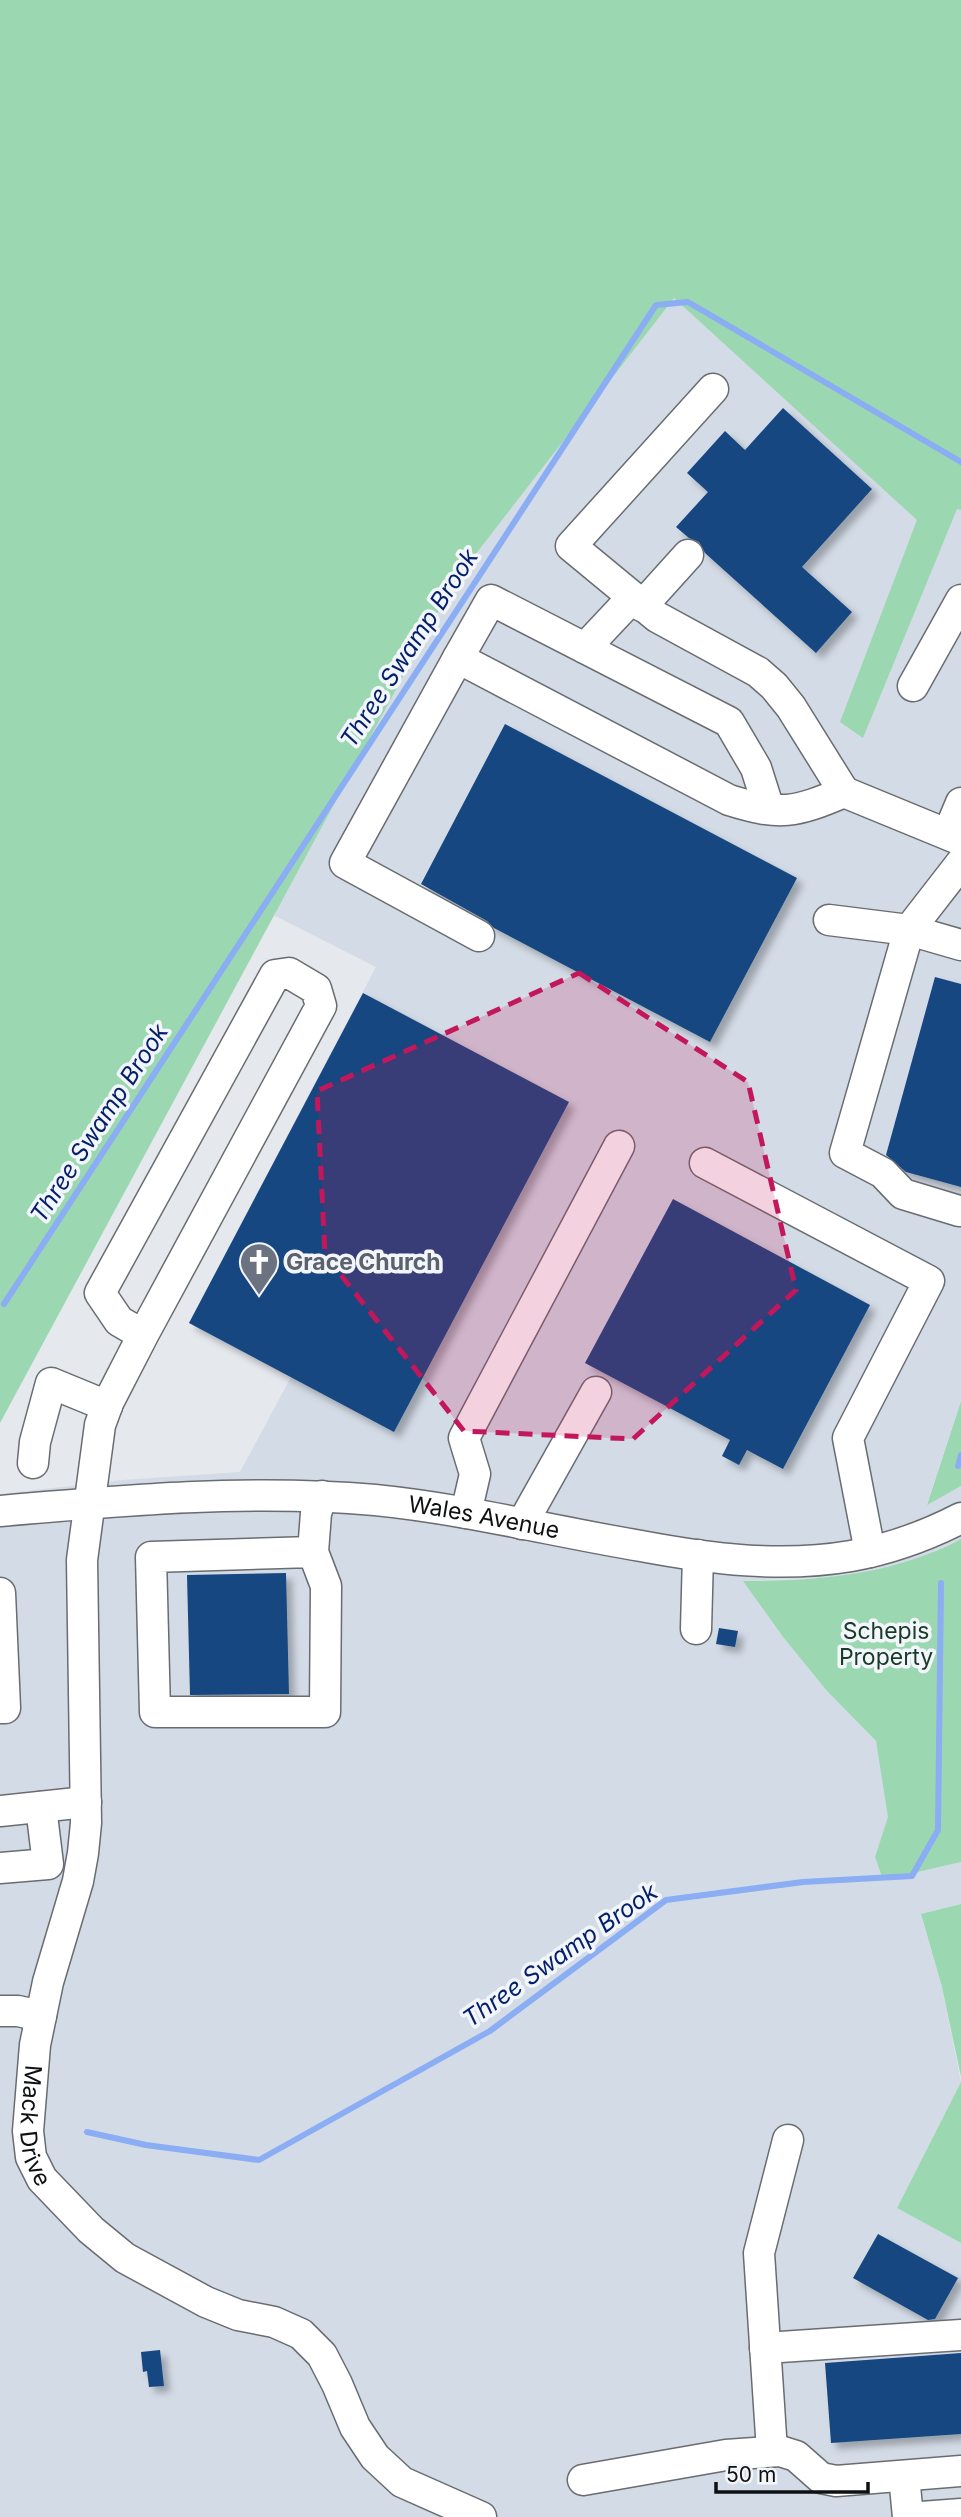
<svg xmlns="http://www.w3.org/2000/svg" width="961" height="2517" font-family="Inter,sans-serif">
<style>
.built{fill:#d3dbe6}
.green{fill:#9bd8b1}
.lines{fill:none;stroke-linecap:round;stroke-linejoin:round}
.stream{stroke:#8badf4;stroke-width:6}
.building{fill:#174780;filter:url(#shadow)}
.minor-casing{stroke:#696c70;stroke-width:33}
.minor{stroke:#fff;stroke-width:30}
.marked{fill:#c2185b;fill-opacity:0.2;stroke:#c2185b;stroke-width:5;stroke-dasharray:14 9;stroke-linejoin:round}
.labels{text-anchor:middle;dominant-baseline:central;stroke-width:7;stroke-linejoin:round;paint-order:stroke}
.worship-label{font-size:23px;font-weight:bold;fill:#5b616d;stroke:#f2f6fa;text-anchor:start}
.street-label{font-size:23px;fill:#0f1012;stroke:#f2f6fa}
.park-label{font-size:23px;fill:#183c27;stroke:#f2f6fa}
.water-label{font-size:24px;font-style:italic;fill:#041e6c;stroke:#f2f6fa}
</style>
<defs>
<filter id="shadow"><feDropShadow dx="6" dy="6" stdDeviation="3.5" flood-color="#0004"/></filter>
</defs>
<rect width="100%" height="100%" fill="#e5e8ed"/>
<path class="built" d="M 0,0 L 961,416 L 961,1400 L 927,1504 L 961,1486 L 961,1539 L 927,1555 L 876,1571 L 823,1578 L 743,1581 L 783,1637 L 827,1691 L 876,1741 L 889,1817 L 875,1857 L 883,1880 L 961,1862 L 961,1904 L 921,1915 L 942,1987 L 961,2082 L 897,2208 L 961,2243 L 961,2517 L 0,2517 L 0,1494 L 123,1480 L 240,1472 L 291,1377 L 189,1323 L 376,967 L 234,895 Z"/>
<path class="green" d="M 0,0 L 961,0 L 961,510 L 957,509 L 863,738 L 840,722 L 917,520 L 674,298 L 454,582 L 0,1423 Z
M 961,1401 L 961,1486 L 927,1505 Z
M 961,1539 L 961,1862 L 883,1880 L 875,1857 L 888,1817 L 876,1741 L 827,1691 L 783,1637 L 743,1581 C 819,1581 893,1575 961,1539 Z
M 961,1904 L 961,2077 L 942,1987 L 921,1914 Z
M 961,2082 L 961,2243 L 897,2208 Z"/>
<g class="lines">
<path class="stream" d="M 4,1304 L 656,305 L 688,302 L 961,462
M 958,1466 L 961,1455
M 87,2132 L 146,2145 L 259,2160 L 490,2031 L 666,1900 L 803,1882 L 912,1876 L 938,1830 L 941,1583"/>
</g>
<path class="building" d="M 783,408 L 872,489 L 802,567 L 852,612 L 816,653 L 705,553 L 699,542 L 689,538 L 676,527 L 708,492 L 687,473 L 725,431 L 745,450 Z
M 505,724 L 797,878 L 710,1042 L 494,928 L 487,921 L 421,884 Z
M 935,977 L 961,984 L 961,1187 L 906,1172 L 886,1155 Z
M 363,993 L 569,1102 L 394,1432 L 189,1323 Z
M 673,1199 L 870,1305 L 783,1469 L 747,1450 L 739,1465 L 722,1456 L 730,1440 L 585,1363 Z
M 286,1573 L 289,1694 L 190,1695 L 187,1575 Z
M 719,1628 L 738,1631 L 735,1647 L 716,1644 Z
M 878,2234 L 958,2278 L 935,2319 L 928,2320 L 853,2278 Z
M 160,2350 L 164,2386 L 149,2387 L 147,2371 L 143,2372 L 141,2352 Z
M 961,2353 L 961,2434 L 831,2443 L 825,2363 Z"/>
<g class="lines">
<g class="minor-casing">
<g id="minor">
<path d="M 713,389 L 571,546 L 657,617 L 758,672 L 774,686 L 791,707 L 844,792"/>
<path d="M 642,606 L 688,555"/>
<path d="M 585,648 L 632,598"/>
<path d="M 458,658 L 491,600 L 729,722 L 756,768 L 769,809"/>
<path d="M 913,686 L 961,600"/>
<path d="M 844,792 L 961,840"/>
<path d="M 948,834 L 961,803"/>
<path d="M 829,920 L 909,930 L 961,945"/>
<path d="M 479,936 L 345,863 L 458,658 L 729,800 C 780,816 795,813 844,792"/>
<path d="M 705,1163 L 929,1281 L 848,1438 L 870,1552"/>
<path d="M 959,1211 L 903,1194 L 883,1173 L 845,1153 L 909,930 L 961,863"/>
<path id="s1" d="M 143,1335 L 119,1321 L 100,1293 L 275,975 L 289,973 L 316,989 L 321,1006 L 143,1335 L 108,1403 L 100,1425 L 82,1560 L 86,1823 L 83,1853 L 78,1881 L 48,1982 L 41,2016 L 35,2045 L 28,2131 L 31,2157 L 42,2179 L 91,2230 L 125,2258 L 206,2302 L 238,2315 L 274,2322 L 301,2334 L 322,2355 L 337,2384 L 355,2427 L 375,2457 L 402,2482 L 481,2517"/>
<path d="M 33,1463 L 35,1442 L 51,1383 L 107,1406"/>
<path id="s2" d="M 0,1511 C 125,1500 250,1489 375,1500 C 465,1509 552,1531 641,1546 C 710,1559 781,1568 851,1556 C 890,1549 926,1536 961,1518"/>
<path d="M 466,1513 L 475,1474 L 464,1438 L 619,1146"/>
<path d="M 522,1524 L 596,1392"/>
<path d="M 313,1552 L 151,1557 L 155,1712 L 325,1712 L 326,1586 L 313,1552 L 316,1513 L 322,1496"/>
<path d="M 0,1593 L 5,1708 L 0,1708"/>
<path d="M 696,1629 L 698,1555"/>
<path d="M 0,1811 L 86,1802"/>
<path d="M 0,1868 L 48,1864 L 41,1807"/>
<path d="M 0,2011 L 18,2011 L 41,2016"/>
<path d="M 765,2348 L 961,2335"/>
<path d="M 772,2451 L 759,2253 L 788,2140"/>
<path d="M 904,2476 L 908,2517"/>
<path d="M 583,2480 L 726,2455 L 780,2451 L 796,2456 L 821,2478 L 836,2481 L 961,2471"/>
<path d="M 921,2517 L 961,2514"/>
</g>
</g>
<use href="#minor" class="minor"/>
</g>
<path class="marked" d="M 579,973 L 748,1082 L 796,1290 L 633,1439 L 464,1431 L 325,1255 L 317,1091 Z"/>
<defs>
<g id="church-pin" transform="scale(2.0125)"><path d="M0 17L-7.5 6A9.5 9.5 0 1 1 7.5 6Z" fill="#6b7280" stroke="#f2f6fa"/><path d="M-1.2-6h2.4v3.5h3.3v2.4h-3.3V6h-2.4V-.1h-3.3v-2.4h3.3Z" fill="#fff"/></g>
</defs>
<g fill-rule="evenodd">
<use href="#church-pin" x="259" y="1262"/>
</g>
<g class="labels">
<g class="worship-label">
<text x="286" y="1262">Grace Church</text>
</g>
<g class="street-label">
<text stroke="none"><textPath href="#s2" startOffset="486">Wales Avenue</textPath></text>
<text stroke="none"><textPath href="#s1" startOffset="1671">Mack Drive</textPath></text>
</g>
<g class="park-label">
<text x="886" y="1631">Schepis<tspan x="886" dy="26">Property</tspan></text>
</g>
<g class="water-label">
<text transform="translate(409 648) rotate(-57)">Three Swamp Brook</text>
<text transform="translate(99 1123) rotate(-57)">Three Swamp Brook</text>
<text transform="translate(560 1955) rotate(-35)">Three Swamp Brook</text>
</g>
</g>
<path d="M716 2482v10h152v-10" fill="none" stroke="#0f1012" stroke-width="3.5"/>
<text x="726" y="2482" font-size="21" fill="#0f1012" stroke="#f2f6fa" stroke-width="5" paint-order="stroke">50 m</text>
</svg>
